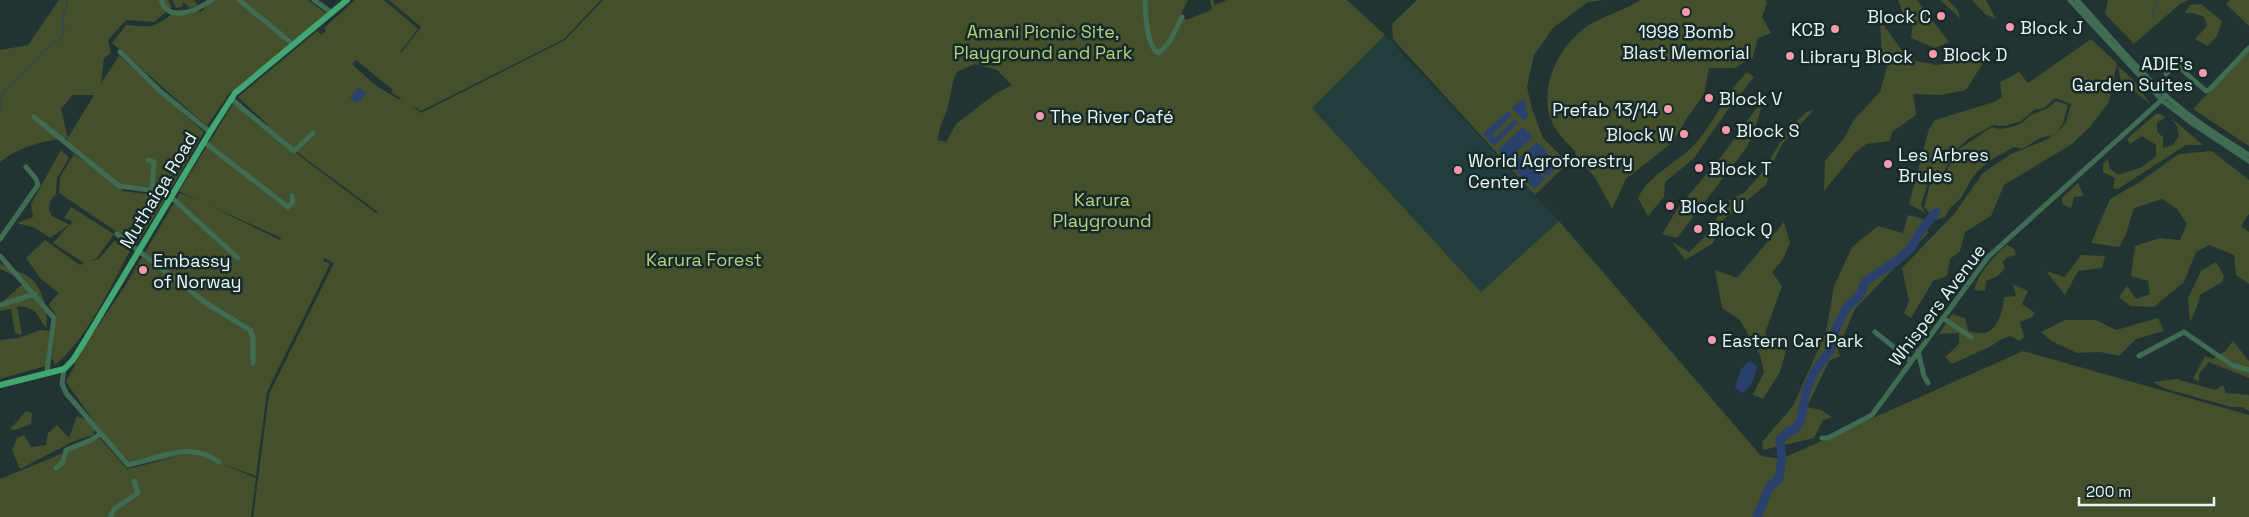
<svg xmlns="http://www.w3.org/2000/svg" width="2249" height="517" font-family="'Space Grotesk',sans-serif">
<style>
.built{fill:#213e3d}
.green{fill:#444f2c;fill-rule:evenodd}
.water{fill:#2a416e}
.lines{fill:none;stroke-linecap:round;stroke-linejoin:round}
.stream{stroke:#2a416e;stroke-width:1}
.river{stroke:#2a416e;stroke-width:9}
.minor{stroke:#406c53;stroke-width:5}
.major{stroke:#43a773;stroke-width:6}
.poi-dot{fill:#f39aab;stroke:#172a29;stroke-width:2}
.labels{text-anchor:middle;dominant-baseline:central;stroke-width:5;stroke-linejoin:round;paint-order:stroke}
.poi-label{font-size:18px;fill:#eaf6f6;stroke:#172a29;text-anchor:start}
.park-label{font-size:18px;fill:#b7d17c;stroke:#172a29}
.street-label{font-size:18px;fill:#eaf6f6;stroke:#172a29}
</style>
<rect width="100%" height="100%" fill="#213433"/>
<path class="built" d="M 1385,35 L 1559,221 L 1481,292 L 1312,108 Z"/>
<path class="green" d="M 59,0 L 168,0 L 172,7 L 154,22 L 126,20 L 108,40 L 111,53 L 104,58 L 101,83 L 119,56 L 204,132 L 172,187 L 120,188 L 124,191 L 167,197 L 136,245 L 59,193 L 60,177 L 74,154 L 97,171 L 100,168 L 66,141 L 94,95 L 73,95 L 61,109 L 68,138 C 42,141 21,146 0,162 L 0,50 L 28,45 Z
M 172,0 L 194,0 L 198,5 L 190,8 L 184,2 L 181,7 L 176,8 Z
M 213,0 L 308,0 L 327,14 L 294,41 L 284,33 L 285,41 L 289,45 L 229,94 L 207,126 L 112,43 L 126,25 C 134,25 147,28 154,25 C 178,15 167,5 201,12 Z
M 355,0 L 384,0 L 418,29 L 400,52 L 401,53 L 421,27 L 389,0 L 601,0 L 564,39 L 421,111 L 411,105 L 421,113 L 565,40 L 603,0 L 1188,0 L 1182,12 L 1182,17 L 1186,20 L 1212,10 L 1210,0 L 1213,0 L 1215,5 L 1227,0 L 1347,0 L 1385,35 L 1312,108 L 1481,292 L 1559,221 L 1761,456 L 1781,459 L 2023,351 L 2249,415 L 2249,517 L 253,517 L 269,394 L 334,263 L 324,258 L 323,261 L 330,264 L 267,392 L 256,476 L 222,464 L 256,478 L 251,517 L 0,517 L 0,479 L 100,438 L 127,469 L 177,457 L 128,467 L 96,424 L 93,435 L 74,441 L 20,469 L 12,450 L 17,438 L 24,435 L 31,447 L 46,445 L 48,433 L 57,425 L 69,438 L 77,416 L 96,424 L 66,382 L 85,345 L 125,286 L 180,193 L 197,200 L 179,191 L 236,99 L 266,126 L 268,125 L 238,97 L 317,31 L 321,35 L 326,31 L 324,28 ZM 356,60 L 393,90 L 391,92 L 402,99 L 398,99 L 375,85 L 352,64 ZM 975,64 L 997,70 L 1012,85 L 995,94 L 956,124 L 946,142 L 938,140 C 938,126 947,115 949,102 C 952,89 951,84 957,72 ZM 278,135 L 302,156 L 378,212 L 376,213 L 301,157 L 278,137 ZM 207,204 L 281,238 L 280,240 Z
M 1417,0 L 1603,0 L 1588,2 L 1553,28 L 1534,55 L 1527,87 L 1532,109 L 1543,138 L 1568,163 L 1535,195 L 1393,39 L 1392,24 Z
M 1641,0 L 1765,0 L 1767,2 L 1762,17 L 1771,33 L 1758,38 L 1753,57 L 1735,68 L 1709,68 L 1704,94 L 1687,118 L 1673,142 L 1626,179 L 1612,209 L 1596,179 L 1576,156 L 1575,151 C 1568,144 1560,136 1555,128 C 1535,94 1557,47 1586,27 C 1603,16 1624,10 1641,0 Z
M 1898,0 L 1917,0 L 1949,42 L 1935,48 L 1911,38 L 1913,23 L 1904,16 Z
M 1940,0 L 1948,0 L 1958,10 L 1960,18 Z
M 1972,0 L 1986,0 L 1996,19 L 1985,14 Z
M 2108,0 L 2189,0 L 2180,4 L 2134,44 L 2105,14 Z
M 2230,0 L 2249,0 L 2249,26 L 2226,4 Z
M 2201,4 L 2222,21 L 2217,36 L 2208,46 L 2195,39 L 2207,26 L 2204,17 L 2193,13 L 2185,13 L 2190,5 Z
M 1880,20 L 1908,59 L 1936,65 L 1963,62 L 1983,63 L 1966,90 L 1941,95 L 1913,94 L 1916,115 L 1892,132 L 1890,141 L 1866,144 L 1855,153 L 1824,191 L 1825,161 L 1845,137 L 1853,121 L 1880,92 L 1887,67 L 1882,58 Z
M 2091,39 L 2117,63 L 2109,102 L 2089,128 L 2072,144 L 2004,185 L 1991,216 L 1965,232 L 1960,251 L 1950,259 L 1947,276 L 1933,281 L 1911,318 L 1904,313 L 1909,301 L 1902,268 L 1954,214 L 1983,173 L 2011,154 L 2048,139 L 2053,135 L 2040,138 L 2022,149 L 2014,147 L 1991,160 L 1978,171 L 1972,178 L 1961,198 L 1950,208 L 1945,217 L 1936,220 L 1924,207 L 1930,184 L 1936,175 L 1944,175 L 1959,149 L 1992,127 C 2000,131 2016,127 2023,122 C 2027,119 2031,114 2036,113 C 2046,109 2048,109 2056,101 L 2068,105 L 2063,123 L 2056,133 L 2066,123 L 2071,104 L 2055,98 L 2044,108 L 2034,110 L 2021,121 L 2004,126 L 1993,125 L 1968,139 L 1958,148 L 1943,173 L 1935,174 L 1928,183 L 1921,205 L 1925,213 L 1909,204 L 1929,129 L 1935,120 L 1994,102 L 2002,97 L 2000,82 L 2019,72 L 2028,83 Z
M 2249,50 L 2249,146 L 2193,109 Z
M 2118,66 L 2134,81 L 2150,104 L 2121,81 Z
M 1747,72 L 1754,77 L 1727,111 L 1694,158 L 1665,182 L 1664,197 L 1648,216 L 1638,198 C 1650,173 1678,163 1696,143 C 1715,121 1726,92 1747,72 Z
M 1764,98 L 1754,132 L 1747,147 L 1677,238 L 1662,234 L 1680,205 L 1718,161 Z
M 1814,110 L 1783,143 L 1771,166 L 1766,185 L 1723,220 L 1713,243 L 1685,260 L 1672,242 L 1689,252 L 1703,239 L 1728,201 L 1745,192 L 1760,175 L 1788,130 L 1806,112 Z
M 2157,113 L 2166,117 L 2157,123 L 2157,132 L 2163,137 L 2163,148 L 2173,145 L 2179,136 L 2177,126 L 2171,118 L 2203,145 L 2186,145 L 2118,189 L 2113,188 L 2115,178 L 2103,172 L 2103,164 L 2108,159 L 2110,169 L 2118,175 L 2142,167 L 2156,156 L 2156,145 L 2142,136 L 2130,144 L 2127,139 Z
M 61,150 L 69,158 L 57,178 L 56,194 L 50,201 L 49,210 L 52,216 L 70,225 L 73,221 L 64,218 L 71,207 L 114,234 L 97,258 L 90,261 L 99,259 L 115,240 L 130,251 C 110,287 88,338 55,365 L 52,358 L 56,316 L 49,304 L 59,293 L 41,279 L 26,258 L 45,240 L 80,265 L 84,263 L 53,243 L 69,225 L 50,238 L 35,228 L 17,223 L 33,217 L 31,204 Z
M 2212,151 L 2249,180 L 2249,214 L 2241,226 L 2249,232 L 2249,284 L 2236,275 L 2234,255 L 2209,245 L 2196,252 L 2184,282 L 2154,307 L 2130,306 L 2119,297 L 2127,286 L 2136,299 L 2150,294 L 2148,281 L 2131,276 L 2135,246 L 2160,238 L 2180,240 L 2187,224 L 2177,209 L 2162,199 L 2134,208 L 2126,234 L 2119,247 L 2091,243 L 2110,199 L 2138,183 L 2179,154 Z
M 2078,183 L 2084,196 L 2074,197 L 2071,208 L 2062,204 L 2062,198 Z
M 1908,215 L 1923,219 L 1928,233 L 1855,309 L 1838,349 L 1840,356 L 1829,361 L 1807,407 L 1821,410 L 1832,417 L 1823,420 L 1814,438 L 1763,450 L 1762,442 L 1793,406 L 1826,332 L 1834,286 L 1852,247 L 1878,226 L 1903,233 Z
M 1784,222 L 1790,243 L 1783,259 L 1772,272 L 1782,286 L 1765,333 L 1775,346 L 1786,351 L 1780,372 L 1763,399 L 1753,395 L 1764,372 L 1760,355 L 1740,320 L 1722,308 L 1715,270 L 1737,278 Z
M 2007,245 L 2014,249 L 2016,255 L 2008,257 L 2002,262 L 2005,268 L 1998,276 L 1986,281 L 1985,291 L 1974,290 C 1979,272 1993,257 2007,245 Z
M 2081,255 L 2105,256 L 2102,268 L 2078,271 L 2065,295 L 2046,271 L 2065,277 Z
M 2216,262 L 2224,276 L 2222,282 L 2200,295 L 2197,307 L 2190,322 L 2188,298 L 2201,271 Z
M 0,263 C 9,269 20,271 29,277 C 43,288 49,311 46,328 C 35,313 38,308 17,306 L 22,335 L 15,333 L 11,309 L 0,311 L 0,304 L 26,281 L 0,269 Z
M 2013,284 L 2028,291 L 2022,304 L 2035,313 L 2032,317 L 2020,322 L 2024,337 L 2019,341 L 2010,336 C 1997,340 1995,345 1985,349 C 1974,354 1963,359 1952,364 L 1945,357 L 1959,344 L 1959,333 L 1939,334 L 1952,314 L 1965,318 L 1968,331 C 1973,332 1981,334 1985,333 C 1999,329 2003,309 2004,297 L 2016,296 Z
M 2158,318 L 2164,331 L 2136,339 L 2119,356 L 2100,352 L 2077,353 L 2051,341 L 2041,332 L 2065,320 L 2096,320 L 2116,330 Z
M 40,330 L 50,331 L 46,366 L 0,379 L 0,340 L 18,338 Z
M 2233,341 L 2249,361 L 2249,378 L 2209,362 L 2199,374 L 2199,381 L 2193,379 L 2205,356 L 2213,359 L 2225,351 Z
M 2176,379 L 2215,390 L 2223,385 L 2226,393 L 2249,395 L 2249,411 L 2242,407 L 2231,407 L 2163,388 L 2153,382 Z
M 26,411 L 32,413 L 31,424 L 15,430 L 10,429 Z"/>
<path class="water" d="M 359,87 L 366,93 L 357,103 L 350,97 Z
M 1524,98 L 1528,116 L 1524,121 L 1512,108 Z
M 1508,111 L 1512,115 L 1492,135 L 1495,138 L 1515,119 L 1518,123 L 1494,146 L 1483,134 Z
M 1523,127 L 1533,137 L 1507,160 L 1498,150 Z
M 1537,142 L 1559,165 L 1547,177 L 1525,153 Z
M 1523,154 L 1545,179 L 1534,189 L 1511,165 Z
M 1750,361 L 1757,366 C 1754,377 1752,388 1742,393 L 1735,387 L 1741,369 Z"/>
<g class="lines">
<path class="stream" d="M 2153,18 L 2152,13 L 2159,0
M 0,110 L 0,98 L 9,85 L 24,74 L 42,52 L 61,38 L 64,31 L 63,15 L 68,0"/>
<path class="river" d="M 1757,517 L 1769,488 L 1779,478 L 1782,458 L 1780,440 L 1789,431 L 1794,430 L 1801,420 L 1806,391 L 1815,371 L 1829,352 L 1837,326 L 1847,307 L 1860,295 L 1865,282 L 1899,259 L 1911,248 L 1919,233 L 1936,212"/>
<path class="minor" d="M 161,0 C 169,24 197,10 212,0
M 239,0 L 294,45
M 314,0 L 332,13
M 1145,0 C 1145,12 1147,49 1159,53 L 1170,41 L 1182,17
M 2070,0 L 2163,101 L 2193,124 L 2249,161
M 2077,0 C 2106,32 2133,65 2165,95 C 2190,118 2220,137 2249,155
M 120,52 L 160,91 L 210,132
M 2166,74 L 2174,65 L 2178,66 L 2206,91 L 2209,90 L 2249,48
M 231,99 L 294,151 L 313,133
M 34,117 L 119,186 L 173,193
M 204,142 L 288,207 L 293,202 L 292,196
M 148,160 L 154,162 L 152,190
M 171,197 L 238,258
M 117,234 L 206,303 L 250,330 L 253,337 L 253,363
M 0,239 L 38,185 L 36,179 L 26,167
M 0,256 L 54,318 L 47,372
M 0,305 L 35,294
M 1943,318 L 1971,337
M 1875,332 L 1911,361
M 1918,351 L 1924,376 L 1928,383
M 2139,356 L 2184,332 L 2232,365 L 2249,370
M 64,369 L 62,384 L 66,393 L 128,465 C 160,458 190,440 219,462
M 1822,438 L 1828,438 L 1872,415 L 1988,257 L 2166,96
M 56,468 L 63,462 L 66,450 L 91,440 L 100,434
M 110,517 L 114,509 L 138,493 L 134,481"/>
<path class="major" d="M 0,385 L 64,369 L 73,360 L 86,339 L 210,132 L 235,93 L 347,0"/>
</g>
<g class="poi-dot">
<circle cx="1686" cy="12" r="5"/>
<circle cx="1941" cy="16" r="5"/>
<circle cx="2010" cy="27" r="5"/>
<circle cx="1835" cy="29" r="5"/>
<circle cx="1933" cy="54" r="5"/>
<circle cx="1790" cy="56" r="5"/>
<circle cx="2203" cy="73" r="5"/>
<circle cx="1709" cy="98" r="5"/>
<circle cx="1668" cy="109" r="5"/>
<circle cx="1040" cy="116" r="5"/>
<circle cx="1726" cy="130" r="5"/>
<circle cx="1684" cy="134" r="5"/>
<circle cx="1888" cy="164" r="5"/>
<circle cx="1699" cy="168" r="5"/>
<circle cx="1458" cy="170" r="5"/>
<circle cx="1670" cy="206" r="5"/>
<circle cx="1698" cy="229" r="5"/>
<circle cx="143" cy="270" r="5"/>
<circle cx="1712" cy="340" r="5"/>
</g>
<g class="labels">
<g class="poi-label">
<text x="1931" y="16" text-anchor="end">Block C</text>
<text x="2020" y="27">Block J</text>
<text x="1825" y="29" text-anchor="end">KCB</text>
<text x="1686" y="31" text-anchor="middle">1998 Bomb<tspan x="1686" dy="21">Blast Memorial</tspan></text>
<text x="1943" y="54">Block D</text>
<text x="1800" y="56">Library Block</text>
<text x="2193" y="63" text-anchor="end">ADIE's<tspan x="2193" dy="21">Garden Suites</tspan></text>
<text x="1719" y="98">Block V</text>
<text x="1658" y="109" text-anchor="end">Prefab 13/14</text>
<text x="1050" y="116">The River Café</text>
<text x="1736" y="130">Block S</text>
<text x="1674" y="134" text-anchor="end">Block W</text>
<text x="1898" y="154">Les Arbres<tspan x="1898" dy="21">Brules</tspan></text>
<text x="1468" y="160">World Agroforestry<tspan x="1468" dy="21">Center</tspan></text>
<text x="1709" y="168">Block T</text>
<text x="1680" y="206">Block U</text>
<text x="1708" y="229">Block Q</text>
<text x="153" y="260">Embassy<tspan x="153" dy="21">of Norway</tspan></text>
<text x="1722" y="340">Eastern Car Park</text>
</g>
<g class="park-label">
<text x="1043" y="31">Amani Picnic Site,<tspan x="1043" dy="21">Playground and Park</tspan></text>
<text x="1102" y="199">Karura<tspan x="1102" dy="21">Playground</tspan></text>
<text x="704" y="259">Karura Forest</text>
</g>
<g class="street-label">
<text transform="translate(158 190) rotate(-59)">Muthaiga Road</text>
<text transform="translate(1937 305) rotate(-53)">Whispers Avenue</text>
</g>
</g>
<path d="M2079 497v8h135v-8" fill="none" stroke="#eaf6f6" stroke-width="2.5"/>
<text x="2086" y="497" font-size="15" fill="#eaf6f6" stroke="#172a29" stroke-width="4" paint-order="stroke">200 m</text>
</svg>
